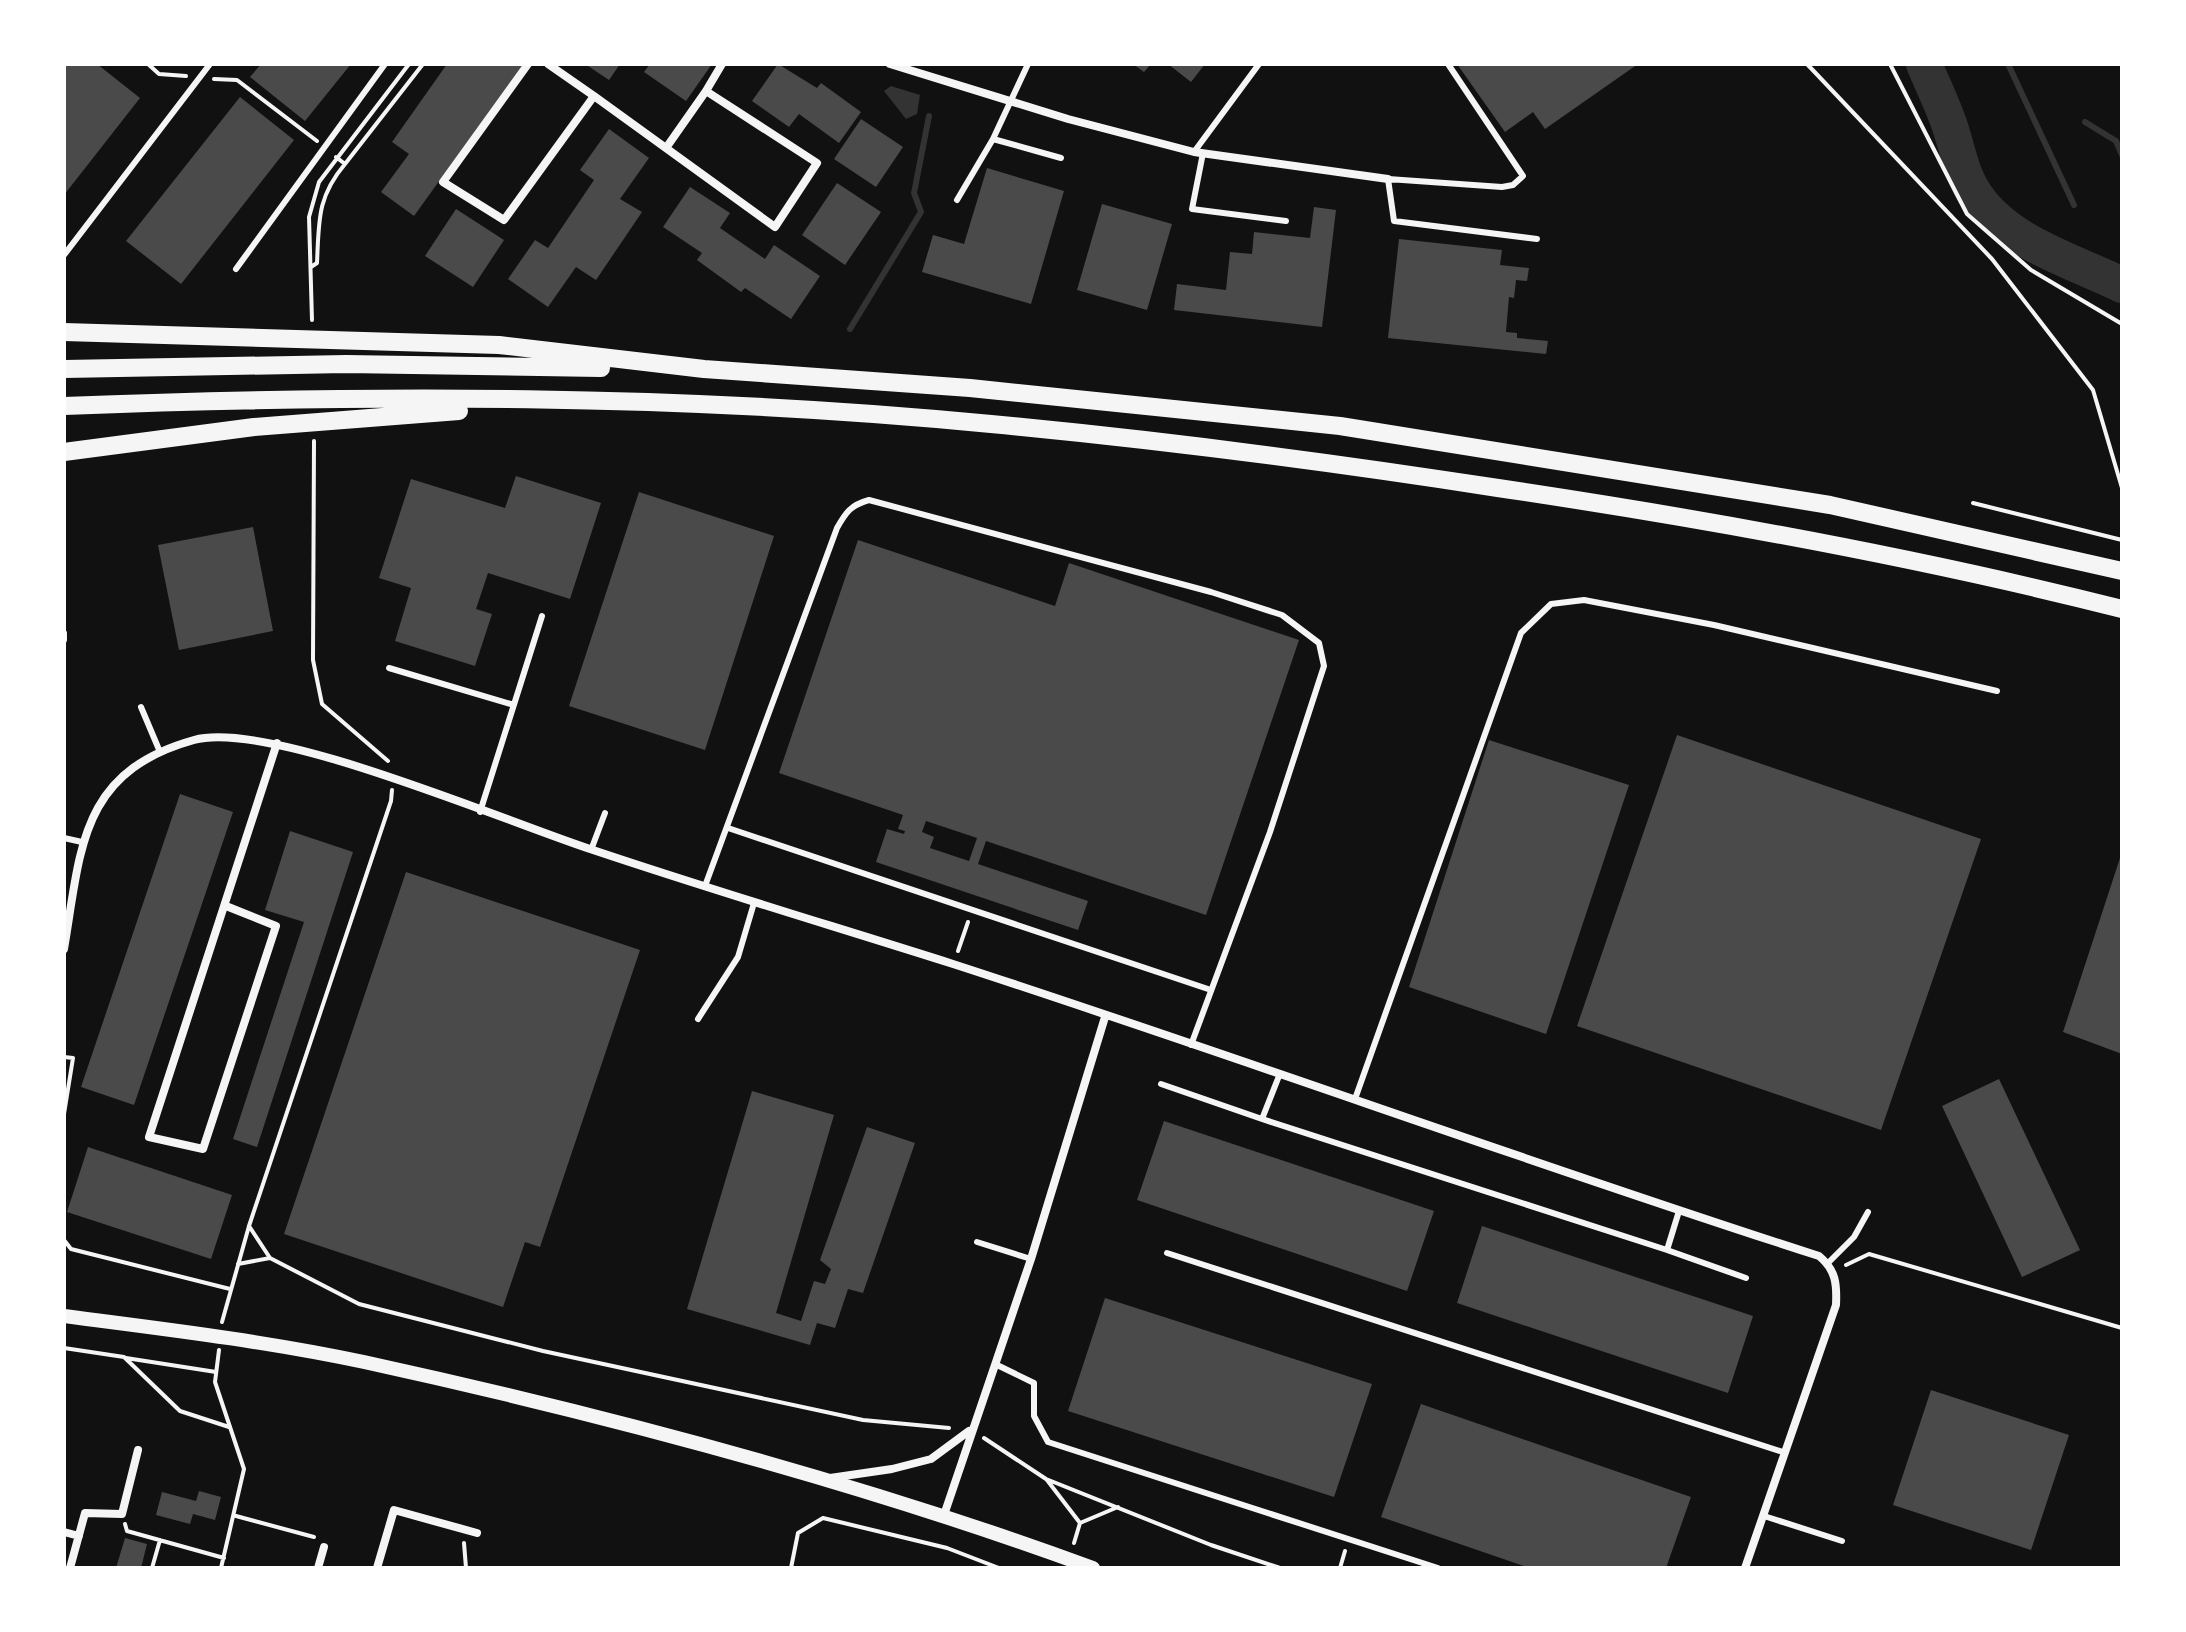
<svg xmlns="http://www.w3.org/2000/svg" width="2186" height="1632" font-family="'Archivo Narrow',sans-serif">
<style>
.water{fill:#333}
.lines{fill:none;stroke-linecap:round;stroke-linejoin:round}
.stream{stroke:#333;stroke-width:6}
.river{stroke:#333;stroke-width:36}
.building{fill:#4a4a4a;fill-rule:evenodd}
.path{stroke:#f5f5f5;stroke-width:4}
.service{stroke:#f5f5f5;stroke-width:6}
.minor{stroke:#f5f5f5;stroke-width:8}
.tertiary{stroke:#f5f5f5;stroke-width:14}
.trunk{stroke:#f5f5f5;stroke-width:18}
</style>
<rect width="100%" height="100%" fill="#111"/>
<path class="water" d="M 891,86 L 920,95 L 917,114 L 906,119 L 884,91 Z"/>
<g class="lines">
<path class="stream" d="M 2008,64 L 2074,205
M 2085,122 L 2116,141 L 2122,155
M 850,329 L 921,212 L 914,193 L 929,116"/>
<path class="river" d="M 1924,64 C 1933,86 1945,109 1952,133 C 1959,155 1962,176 1976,196 C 2008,243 2073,261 2122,285"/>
</g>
<path class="building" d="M 64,64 L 97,64 L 140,98 L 64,195 Z
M 261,64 L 351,64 L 305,121 L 250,77 Z
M 447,64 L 523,64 L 414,216 L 381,192 L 409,154 L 392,142 Z
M 585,64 L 620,64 L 609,80 Z
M 650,64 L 712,64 L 686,101 L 644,72 Z
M 778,64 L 817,88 L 821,83 L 861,112 L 839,143 L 799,114 L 789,127 L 752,101 Z
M 1133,64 L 1151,64 L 1144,72 Z
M 1168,64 L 1205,64 L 1191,82 Z
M 1457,64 L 1638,64 L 1545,129 L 1533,112 L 1505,132 Z
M 240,97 L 294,140 L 181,284 L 126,241 Z
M 861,119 L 903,147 L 876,187 L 834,159 Z
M 609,129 L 649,158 L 620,199 L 642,212 L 596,280 L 576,267 L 548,307 L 508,279 L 535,240 L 548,248 L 594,180 L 580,170 Z
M 987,168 L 1064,191 L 1031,304 L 922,272 L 933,235 L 964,244 Z
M 837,183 L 881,212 L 845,265 L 802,235 Z
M 690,187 L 730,213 L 720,228 L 765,259 L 774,245 L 820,276 L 791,319 L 745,288 L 741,292 L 697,260 L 702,253 L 663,227 Z
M 1102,204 L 1172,224 L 1147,310 L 1077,290 Z
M 1314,207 L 1336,210 L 1322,327 L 1174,310 L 1177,284 L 1226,290 L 1230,252 L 1252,254 L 1254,232 L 1310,238 Z
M 456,209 L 504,240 L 473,287 L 425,256 Z
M 1399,239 L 1502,250 L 1500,265 L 1529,268 L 1527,281 L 1516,280 L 1514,298 L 1509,297 L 1506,332 L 1517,333 L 1517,338 L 1548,341 L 1546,354 L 1388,338 Z
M 516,476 L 601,503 L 570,599 L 488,573 L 476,609 L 492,614 L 475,666 L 395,641 L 411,588 L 379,578 L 411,479 L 505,508 Z
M 639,492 L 774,536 L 705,750 L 569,706 Z
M 253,527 L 273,631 L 179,650 L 158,545 Z
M 858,540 L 1055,606 L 1069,563 L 1299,640 L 1206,915 L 986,841 L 978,864 L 1088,901 L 1078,930 L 876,862 L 887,829 L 904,834 L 905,831 L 898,829 L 903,815 L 779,773 ZM 926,821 L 977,838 L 969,861 L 930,848 L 934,837 L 922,832 Z
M 1677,735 L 1981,839 L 1881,1130 L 1577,1026 Z
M 1489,740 L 1629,785 L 1546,1034 L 1409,987 Z
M 180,794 L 233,812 L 134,1105 L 81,1087 Z
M 290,831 L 353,852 L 257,1147 L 233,1139 L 304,922 L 265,910 Z
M 2121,855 L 2122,855 L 2122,1054 L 2063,1032 Z
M 406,872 L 640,950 L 540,1247 L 525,1242 L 503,1307 L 284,1234 Z
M 1999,1079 L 2080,1250 L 2022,1277 L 1942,1106 Z
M 752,1091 L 834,1115 L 776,1313 L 801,1321 L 814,1281 L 825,1284 L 831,1269 L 820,1260 L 867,1127 L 915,1143 L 863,1293 L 848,1289 L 835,1328 L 817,1323 L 810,1345 L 687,1309 Z
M 1164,1121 L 1434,1211 L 1407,1291 L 1137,1200 Z
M 88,1147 L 232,1195 L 211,1259 L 67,1212 Z
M 1482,1226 L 1753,1316 L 1728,1393 L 1457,1303 Z
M 1105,1298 L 1372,1384 L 1334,1497 L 1068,1411 Z
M 1931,1390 L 2069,1435 L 2031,1550 L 1893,1505 Z
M 1421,1404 L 1691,1497 L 1666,1568 L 1530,1568 L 1381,1517 Z
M 199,1491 L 221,1497 L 215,1520 L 193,1514 L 190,1524 L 156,1515 L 162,1492 L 196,1501 Z
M 125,1538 L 147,1544 L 141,1568 L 116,1568 Z"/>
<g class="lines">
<path class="path" d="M 148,64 L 159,74 L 186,76
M 1807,64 L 1992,259 L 2093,390 L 2122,488
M 1890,64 L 1967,214 L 2031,270 L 2122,324
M 214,79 L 237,80 L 317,141
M 336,157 L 345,164 L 423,64
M 311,267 L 317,263 C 319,221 317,197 345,164
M 312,320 L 309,217 L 319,182 L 409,64
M 314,441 L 313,660 L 322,704 L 388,761
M 1973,503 L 2122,540
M 958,951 L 968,922
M 64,1057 L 73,1058 L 64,1114
M 249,1226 L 270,1258 L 359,1304 L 543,1351 L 863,1420 L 949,1428
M 64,1240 L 71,1249 L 230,1289
M 238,1264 L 270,1258
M 1846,1265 L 1869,1254 L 2122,1328
M 222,1322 L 249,1226 L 391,801 L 392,790
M 64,1348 L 124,1357 L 180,1411 L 229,1427
M 219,1350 L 215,1382 L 244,1469 L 221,1568
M 126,1358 L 216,1372
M 984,1438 L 1046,1479 L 1211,1545 L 1280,1568
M 1047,1480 L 1080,1523 L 1074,1543
M 236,1516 L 314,1537
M 1080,1523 L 1118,1507
M 125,1524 L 127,1531 L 224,1558
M 464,1543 L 466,1568
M 152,1568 L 160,1540
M 791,1568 L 798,1533 L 823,1518 L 947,1548 L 999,1568
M 1340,1568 L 1345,1551"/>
<path class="service" d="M 1448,64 L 1523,176 L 1513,185 L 1502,187 L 1388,179 L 1394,221 L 1537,239
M 993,139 L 1061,158
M 1194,152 L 1259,64
M 1203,153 L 1192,209 L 1286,221
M 957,200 L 993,139 L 1028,64
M 64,255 L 210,64
M 236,269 L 385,64
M 64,633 L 64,640
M 389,668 L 514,705
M 141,707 L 160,752
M 480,812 L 542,616
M 728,828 L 1211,990
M 64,838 L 82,842
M 591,850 L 605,813
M 705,886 L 837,528 C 846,512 851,505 869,500 L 1211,592 L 1282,615 L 1319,643 L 1324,666 L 1270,832 L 1191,1045
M 698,1019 L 738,957 L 754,903
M 1279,1076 L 1262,1119 L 1667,1250
M 1161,1084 L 1262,1119
M 1355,1099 L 1521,633 L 1551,604 L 1584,600 L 1714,625 L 1997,691
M 1679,1211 L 1667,1250 L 1746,1278
M 977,1242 L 1031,1259
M 1167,1253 L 1783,1452
M 1828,1263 L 1854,1237 L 1868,1212
M 995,1364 L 1034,1383 L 1034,1416 L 1048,1442 L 1438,1568
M 1764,1516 L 1842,1541"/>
<path class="minor" d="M 528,64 L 443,182 L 504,220 L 594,96 L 775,227 L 817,163 L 706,91 L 722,64
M 548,64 L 594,96
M 890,64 L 1068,119 L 1194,152 L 1388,179
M 666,148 L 706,91
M 226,906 L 276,926 L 203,1149 L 149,1137 L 277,743
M 64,949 C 81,850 79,772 194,740 C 269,719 509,823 593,850 C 712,890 833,926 953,964 C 1243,1058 1529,1163 1819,1256 C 1836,1270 1837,1284 1836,1305 L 1745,1568
M 830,1478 L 892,1469 L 931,1459 L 969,1431
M 944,1515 L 1031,1259 L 1105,1017
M 64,1532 L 79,1536
M 70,1568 L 85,1513 L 122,1514 L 138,1450
M 318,1568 L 324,1547
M 377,1568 L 394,1510 L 477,1533"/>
<path class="tertiary" d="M 64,1316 C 164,1329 265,1341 364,1362 C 611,1416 856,1481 1093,1568"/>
<path class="trunk" d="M 64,332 L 499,345 L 704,369 L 970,388 L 1340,426 L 1830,505 L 2122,571
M 64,369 L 346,364 L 601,368
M 64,406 C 370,394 686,394 991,424 C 1161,440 1330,462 1498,488 C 1707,519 1917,557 2122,609
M 64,452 L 254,427 L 459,411"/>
</g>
<rect width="2186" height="1632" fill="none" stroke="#ffffff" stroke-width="132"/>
</svg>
